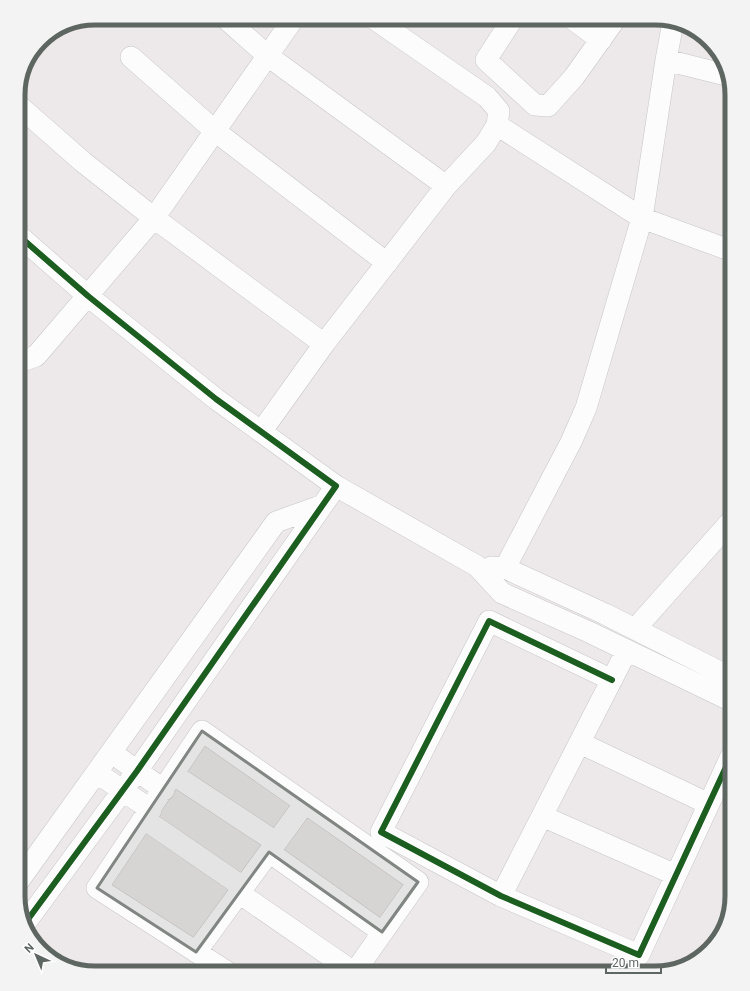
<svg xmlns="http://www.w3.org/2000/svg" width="750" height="991" font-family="Roboto,sans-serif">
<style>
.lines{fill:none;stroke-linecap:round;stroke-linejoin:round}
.street-casing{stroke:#c8c7c7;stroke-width:22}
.street{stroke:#fcfcfc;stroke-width:21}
.cycleway-casing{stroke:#fff;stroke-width:8}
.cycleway{stroke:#1b5e20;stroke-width:6}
.marked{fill:#818683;fill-opacity:0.2;stroke:#818683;stroke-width:3;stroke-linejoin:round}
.rim{fill:none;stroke:#5e6662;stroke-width:5}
</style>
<rect width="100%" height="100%" fill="#ede8e9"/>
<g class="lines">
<g class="street-casing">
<path id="street" d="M 225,18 L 268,56 L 446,186
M 513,18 L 486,60 L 535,105 L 548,106 L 574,77 L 616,18
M 571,18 L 601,40
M 131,57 L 215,131 L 387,263
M 666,60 L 726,75
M 18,105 L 83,162 L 154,218 L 324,344
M 497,125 L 642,218 L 732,251
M 18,235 L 88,296 L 216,399 L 336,486 L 137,771 L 26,922
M 18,359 L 22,361 L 36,356 L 154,218 L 294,18
M 261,432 L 324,344 L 446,186 L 486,143 L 497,125 L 499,111 L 487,97 L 373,18
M 336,486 L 477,566 L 502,593 L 589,632 L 732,701
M 491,567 L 505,568 L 605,614 L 732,678
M 505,568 L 571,442 L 586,408 L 642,218 L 666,60 L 673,22
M 635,629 L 732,520
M 612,680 L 489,621 L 381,832 L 501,896 L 639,955 L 732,754
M 580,743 L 709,804
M 112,753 L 164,790
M 97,773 L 151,810
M 174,775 L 276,842
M 542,816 L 676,875
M 144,819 L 243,887
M 269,852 L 382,932
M 18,882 L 276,522 L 323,505
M 239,893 L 355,973
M 501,896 L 627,650
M 196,952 L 305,803
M 229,973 L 97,888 L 202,731 L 418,882 L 354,973"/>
</g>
<use href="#street" class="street"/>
<g class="cycleway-casing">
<path id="cycleway" d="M 18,235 L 88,296 L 216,399 L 336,486 L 137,771 L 26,922
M 612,680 L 489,621 L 381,832 L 501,896 L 639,955 L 732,754"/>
</g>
<use href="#cycleway" class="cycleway"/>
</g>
<path class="marked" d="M 202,731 L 418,882 L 382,932 L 269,852 L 196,952 L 97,888 Z"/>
<path d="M0 0H750V991H0ZM95 25H655A70 70 0 0 1 725 95V896A70 70 0 0 1 655 966H95A70 70 0 0 1 25 896V95A70 70 0 0 1 95 25Z" fill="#f2f3f2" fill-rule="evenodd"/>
<path class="rim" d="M95 25H655A70 70 0 0 1 725 95V896A70 70 0 0 1 655 966H95A70 70 0 0 1 25 896V95A70 70 0 0 1 95 25Z"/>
<g transform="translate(36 955) rotate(316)" stroke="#ffffff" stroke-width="3" paint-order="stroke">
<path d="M0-3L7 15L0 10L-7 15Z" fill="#5e6662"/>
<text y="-6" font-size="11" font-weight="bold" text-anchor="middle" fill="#5e6662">N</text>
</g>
<path d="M606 967v6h55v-6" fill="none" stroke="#5e6662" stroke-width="2"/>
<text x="612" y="967" font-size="12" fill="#5e6662" stroke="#ffffff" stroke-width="3" paint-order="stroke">20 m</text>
</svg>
